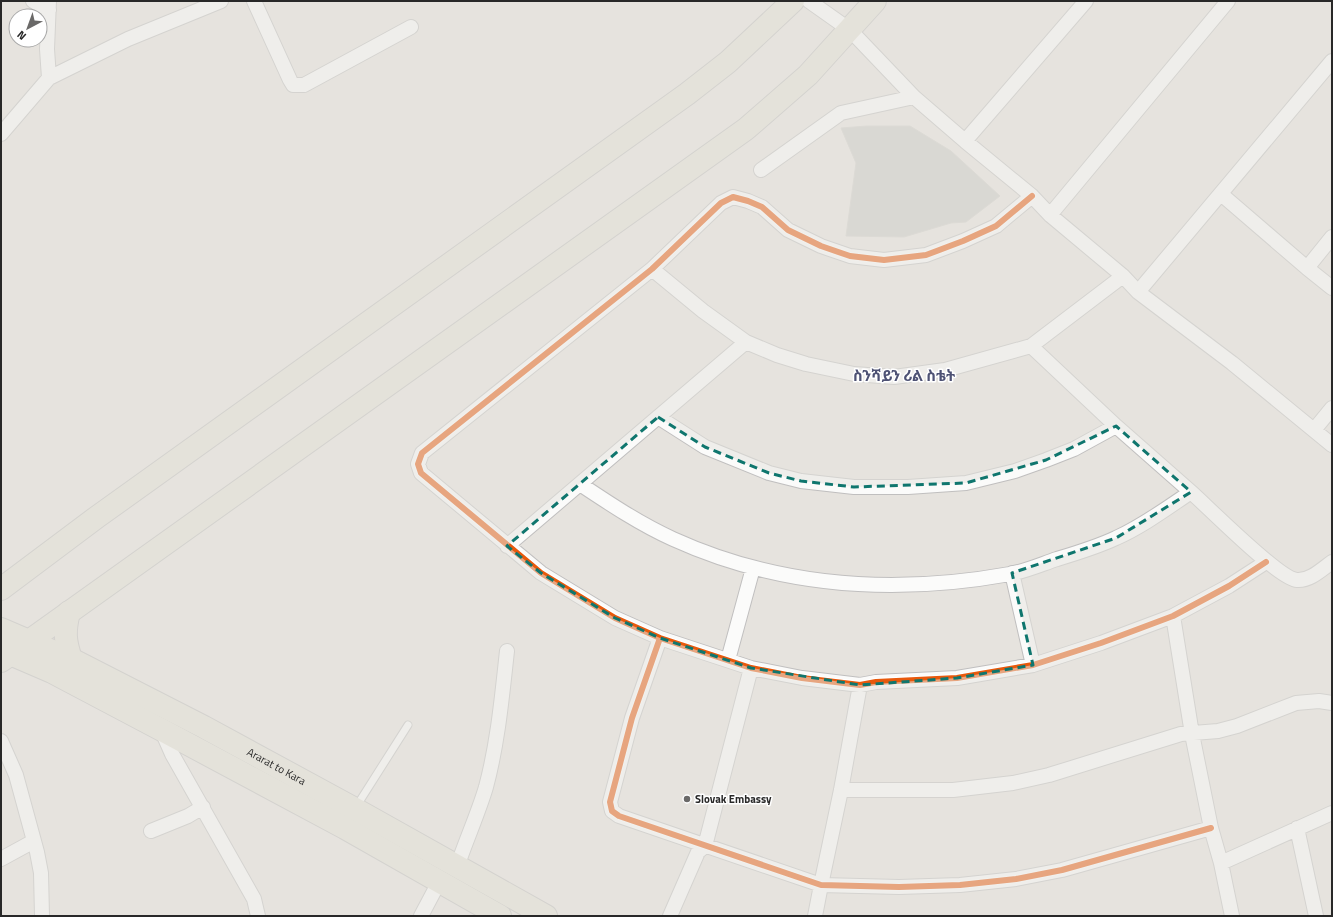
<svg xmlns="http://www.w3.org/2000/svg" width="1333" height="917" font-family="'Titillium Web','Noto Sans Ethiopic',sans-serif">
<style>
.building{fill:#cbc9c5;stroke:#d1cfca}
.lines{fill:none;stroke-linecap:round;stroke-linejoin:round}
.lane-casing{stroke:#c0bfbf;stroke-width:9}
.street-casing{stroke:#c0bfbf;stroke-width:16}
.primary-casing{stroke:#bfbdbc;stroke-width:24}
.lane{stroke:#fbfbfa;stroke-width:7}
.street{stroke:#fbfbfa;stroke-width:14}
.primary{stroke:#e3e1d5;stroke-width:22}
.cycleway-casing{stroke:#fff;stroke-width:8}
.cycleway{stroke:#e8590c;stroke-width:6}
.marked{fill:none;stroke:#0f766e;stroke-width:3;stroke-dasharray:8 5;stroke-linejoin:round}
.poi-dot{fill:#6a6968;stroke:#fff;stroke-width:1.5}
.labels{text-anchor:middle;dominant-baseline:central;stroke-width:3;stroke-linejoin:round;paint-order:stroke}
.street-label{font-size:11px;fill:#282828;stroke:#fff}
.poi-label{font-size:11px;font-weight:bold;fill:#282828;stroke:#fff;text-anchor:start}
.district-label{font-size:15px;font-weight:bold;fill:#4e5274;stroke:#fff}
</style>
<rect width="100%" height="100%" fill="#e6e3de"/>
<path class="building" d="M 867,126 L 910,126 L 951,151 L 1000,196 L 966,222 L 951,223 L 904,237 L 846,236 L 856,163 L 841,128 Z"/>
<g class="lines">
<g class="lane-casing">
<path id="lane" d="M 356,807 L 408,725"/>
</g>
<g class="street-casing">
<path id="street" d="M 33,1 L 49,10
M 49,1 L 47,49 L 49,78
M 254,1 L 290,80 L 293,85 L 304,85 L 411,27
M 809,1 L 850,30 L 914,97 L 965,141 L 1032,196 L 1050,215 L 1123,276 L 1138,292 L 1232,363 L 1332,445
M 1,134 L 49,78 L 128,39 L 221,1
M 965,141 L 1086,1
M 761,170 L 841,113 L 914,97
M 1221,194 L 1307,268 L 1332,237
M 1032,196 L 996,226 L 963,241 L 926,255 L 884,260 L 850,256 L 821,246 L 788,230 L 762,207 L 748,201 L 733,197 L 721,203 L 652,269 L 422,453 L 418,464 L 421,473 L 541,573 L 615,618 L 660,638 L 751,668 L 802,678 L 860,685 L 876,682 L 957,678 L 1033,665 L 1101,643 L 1173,616 L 1229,586 L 1266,562
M 1050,215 L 1228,1
M 1307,268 L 1332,288
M 1138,292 L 1332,61
M 746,342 L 777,355 L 806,364 L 854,374 L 894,377 L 945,370 L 1031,346 L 1123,276
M 1031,346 L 1116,426
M 658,417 L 705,447 L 769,473 L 801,481 L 854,487 L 908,487 L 966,483 L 1015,471 L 1046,460 L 1074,449 L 1116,426 L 1191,492
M 1314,430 L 1332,408
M 580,484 C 610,504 640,524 673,539 C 781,588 894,595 1010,574 C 1026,571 1042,564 1057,559 C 1077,553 1097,547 1116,538 C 1143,526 1167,508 1191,492 C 1209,508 1279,579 1297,580 C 1310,581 1322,569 1332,562
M 507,546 L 746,342 L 703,311 L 652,269
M 1012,573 L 1033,665
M 1173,616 L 1192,734 L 1211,828 L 1221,863 L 1232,916
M 660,638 L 632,718 L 610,802 L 612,811 L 619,816 L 821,885 L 899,887 L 960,885 L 1016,879 L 1062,870 L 1211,828
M 728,660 L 753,568
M 161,729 L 172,754 L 254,899 L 258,916
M 1,741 L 16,775 L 37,852 L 41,873 L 42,916
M 841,790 L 953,790 L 1013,783 L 1049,775 L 1181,734 L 1218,731 L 1237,726 L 1296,703 L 1319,701 L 1332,703
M 1297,828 L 1316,916
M 151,831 L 188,816 L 203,807
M 1,859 L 34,841
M 1221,863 L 1332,813
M 457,867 C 466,840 478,814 486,787 C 498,742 502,696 507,651
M 421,916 L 439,882
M 670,916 L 698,852 L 705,846 L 751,668
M 815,916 L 821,885 L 841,790 L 860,685"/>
</g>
<g class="primary-casing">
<g id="primary">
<path d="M 1,589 L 97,517 L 687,94 L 728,62 L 793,1"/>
<path d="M 69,612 C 64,632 65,641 71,659"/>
<path id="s1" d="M 1,629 L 71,659 L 204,727 L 355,809 L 546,916"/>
<path d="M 1,650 L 52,672 L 160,729 L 345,828 L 500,916"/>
<path d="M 1,661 L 746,129 L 808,75 L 875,1"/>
</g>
</g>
<use href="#lane" class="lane"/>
<use href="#street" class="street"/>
<use href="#primary" class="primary"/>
<g class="cycleway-casing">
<path id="cycleway" d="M 1032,196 L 996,226 L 963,241 L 926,255 L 884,260 L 850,256 L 821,246 L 788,230 L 762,207 L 748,201 L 733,197 L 721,203 L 652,269 L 422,453 L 418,464 L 421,473 L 541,573 L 615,618 L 660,638 L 751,668 L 802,678 L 860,685 L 876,682 L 957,678 L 1033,665 L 1101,643 L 1173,616 L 1229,586 L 1266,562
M 660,638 L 632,718 L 610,802 L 612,811 L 619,816 L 821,885 L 899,887 L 960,885 L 1016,879 L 1062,870 L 1211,828"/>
</g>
<use href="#cycleway" class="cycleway"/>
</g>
<path d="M0 0H1333V917H0ZM 658,417 L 705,447 L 769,473 L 801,481 L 854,487 L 966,483 L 1046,460 L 1116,426 L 1191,492 L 1116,538 L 1012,573 L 1033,665 L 957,678 L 860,685 L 751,668 L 660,638 L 615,618 L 541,573 L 507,546 Z" fill="#e6e3de" fill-opacity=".55" fill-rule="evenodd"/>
<path class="marked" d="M 658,417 L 705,447 L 769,473 L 801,481 L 854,487 L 966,483 L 1046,460 L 1116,426 L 1191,492 L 1116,538 L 1012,573 L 1033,665 L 957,678 L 860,685 L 751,668 L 660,638 L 615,618 L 541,573 L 507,546 Z"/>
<circle class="poi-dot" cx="687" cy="799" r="4"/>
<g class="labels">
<g class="street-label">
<text stroke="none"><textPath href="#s1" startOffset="308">Ararat to Kara</textPath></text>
</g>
<g class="poi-label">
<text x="695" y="799">Slovak Embassy</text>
</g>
<g class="district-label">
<text x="904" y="375">ስንሻይን ሪል ስቴት</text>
</g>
</g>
<rect width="1333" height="917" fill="none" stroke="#282828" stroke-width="4"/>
<g transform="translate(28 28) rotate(221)"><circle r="19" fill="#ffffff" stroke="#a9a9a9"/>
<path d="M0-3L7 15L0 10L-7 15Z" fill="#6a6968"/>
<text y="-6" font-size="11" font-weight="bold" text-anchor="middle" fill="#282828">N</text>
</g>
</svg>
